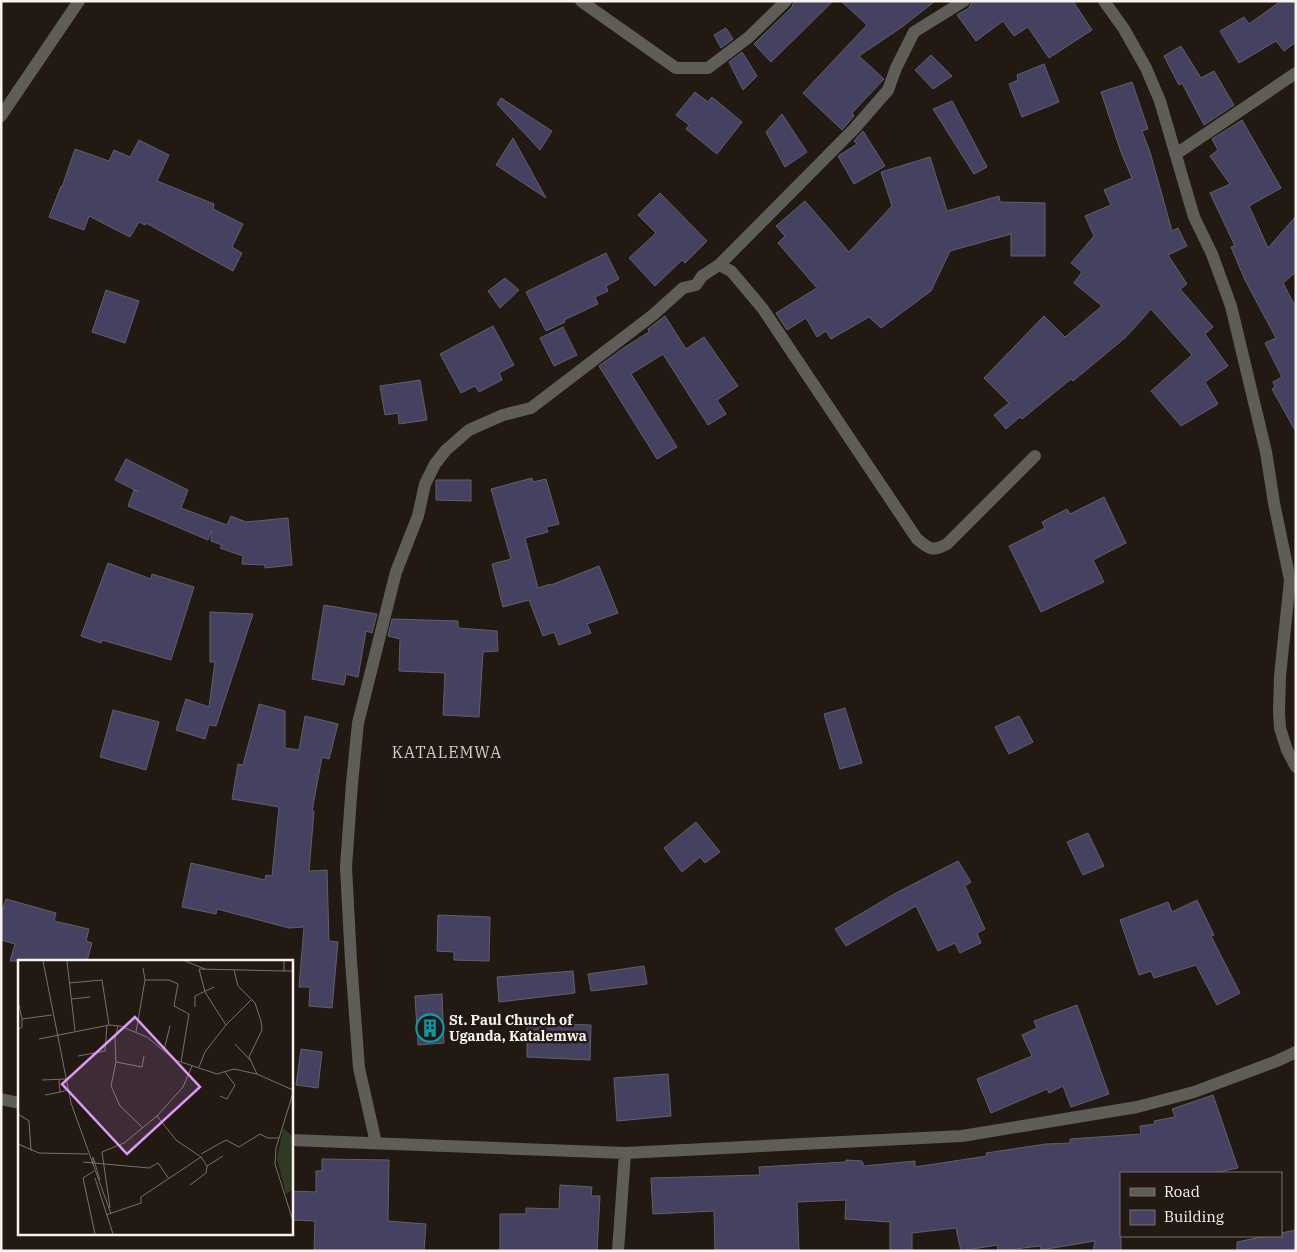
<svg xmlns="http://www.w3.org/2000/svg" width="1297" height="1252" font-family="'IBM Plex Serif',serif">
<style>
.building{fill:#444161;stroke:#60606b}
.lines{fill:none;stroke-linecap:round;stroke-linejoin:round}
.minor{stroke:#5f5d58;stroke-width:12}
.labels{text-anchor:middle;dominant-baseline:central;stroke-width:5;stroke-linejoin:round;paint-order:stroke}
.poi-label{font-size:14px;font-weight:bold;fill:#f9f2ee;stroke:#221913;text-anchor:start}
.quarter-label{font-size:16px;letter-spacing:1px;fill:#d9ccc4;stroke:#221913}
.inset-road{fill:none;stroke:#78706b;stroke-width:1}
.view{fill:#dc99f5;fill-opacity:0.15;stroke:#dc99f5;stroke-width:2.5}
.inset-edge{fill:none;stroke:#f9f2ee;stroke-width:2.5}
</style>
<rect width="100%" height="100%" fill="#221913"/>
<path class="building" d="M 794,1 L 833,1 L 771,62 L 754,44 L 792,7 Z
M 841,1 L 935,1 L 902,27 L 859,56 L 884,79 L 852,113 L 854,116 L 842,130 L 803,93 L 867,25 Z
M 972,1 L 1073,1 L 1092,30 L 1049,58 L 1028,27 L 1014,36 L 1003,21 L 976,41 L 957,15 L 969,8 Z
M 1281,1 L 1296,1 L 1296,42 L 1284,51 L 1276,41 L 1239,63 L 1220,31 L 1244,17 L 1249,24 Z
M 726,28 L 733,39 L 721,48 L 714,35 Z
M 1181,46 L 1201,78 L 1214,71 L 1234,105 L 1204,125 L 1182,83 L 1179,85 L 1164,56 Z
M 742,52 L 757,76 L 743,90 L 729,62 Z
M 931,55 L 952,76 L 933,89 L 915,70 Z
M 1044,64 L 1059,102 L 1022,117 L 1009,84 L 1018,80 L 1017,75 Z
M 1132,82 L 1148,129 L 1142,131 L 1150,152 L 1172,231 L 1178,228 L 1187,246 L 1168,255 L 1187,284 L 1180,289 L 1213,327 L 1205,334 L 1228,366 L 1205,382 L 1218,404 L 1181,426 L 1151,391 L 1192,355 L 1151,309 L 1126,337 L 1073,381 L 1071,379 L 1022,419 L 1020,417 L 1006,429 L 994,415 L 1009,403 L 984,378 L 1044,316 L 1065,337 L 1102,306 L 1074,283 L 1082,272 L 1071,263 L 1094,236 L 1085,216 L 1111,205 L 1104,190 L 1132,178 L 1121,152 L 1101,92 Z
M 695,92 L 708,102 L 712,97 L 742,122 L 717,154 L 686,129 L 689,125 L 676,115 Z
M 501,98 L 552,131 L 540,150 L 497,104 Z
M 952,101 L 987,167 L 974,174 L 933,109 Z
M 782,114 L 807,152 L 785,167 L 766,132 Z
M 1242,120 L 1281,188 L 1249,206 L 1268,248 L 1296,216 L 1296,272 L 1283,283 L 1296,308 L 1296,432 L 1272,389 L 1275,387 L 1273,382 L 1282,377 L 1265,343 L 1276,338 L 1245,280 L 1231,247 L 1235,246 L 1210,193 L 1230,184 L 1210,156 L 1218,150 L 1212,139 Z
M 863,131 L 885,166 L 854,184 L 838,156 L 857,144 L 854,141 Z
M 513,138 L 546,198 L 496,165 Z
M 139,140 L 169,155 L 157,181 L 214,204 L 213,209 L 243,224 L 232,247 L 242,253 L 233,271 L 146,223 L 145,225 L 139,222 L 130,237 L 89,216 L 84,230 L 49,217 L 61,186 L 62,187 L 75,149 L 109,161 L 114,150 L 130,157 Z
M 930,157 L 947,211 L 999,196 L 1000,202 L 1045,203 L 1045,256 L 1011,256 L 1011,234 L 950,251 L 931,291 L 881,328 L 869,317 L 831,339 L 826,331 L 817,337 L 806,318 L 787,330 L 776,313 L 817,288 L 778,243 L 785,236 L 776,226 L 805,201 L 849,252 L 892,206 L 881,172 Z
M 660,193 L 707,241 L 685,263 L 682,260 L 655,286 L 629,258 L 656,233 L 638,215 Z
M 606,253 L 619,279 L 606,286 L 608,291 L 595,297 L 598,304 L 564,320 L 565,322 L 546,331 L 526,292 Z
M 505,278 L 519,290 L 500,308 L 488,291 Z
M 106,290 L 139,301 L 125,343 L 92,332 Z
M 665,316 L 686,349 L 704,337 L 738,386 L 717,400 L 726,414 L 708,425 L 663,354 L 631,374 L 677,447 L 657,459 L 599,366 L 625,347 L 649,332 L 648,329 Z
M 493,326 L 514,365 L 499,373 L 502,380 L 479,392 L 475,386 L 461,393 L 440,354 Z
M 563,327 L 577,355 L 554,366 L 540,338 Z
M 420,380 L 427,420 L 399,424 L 398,413 L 385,415 L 380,386 Z
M 126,459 L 188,490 L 181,508 L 227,525 L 231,516 L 246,522 L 288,518 L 292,565 L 265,568 L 265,565 L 242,564 L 243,556 L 220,548 L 222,545 L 211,541 L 211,531 L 208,540 L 128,506 L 134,490 L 139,492 L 115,480 Z
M 532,478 L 533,482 L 546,479 L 559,524 L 546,527 L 548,532 L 525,538 L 538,588 L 550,584 L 551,585 L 599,566 L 618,613 L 587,624 L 591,633 L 559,645 L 554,632 L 543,636 L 529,600 L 503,607 L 492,564 L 511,559 L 491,489 Z
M 436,480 L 471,480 L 471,501 L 436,500 Z
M 1104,497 L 1126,543 L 1093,560 L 1104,582 L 1041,612 L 1009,546 L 1045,528 L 1042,522 L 1067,509 L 1070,514 Z
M 108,563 L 151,579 L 152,574 L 194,587 L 171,660 L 102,640 L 101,643 L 81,636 Z
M 324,605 L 377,614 L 372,633 L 366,631 L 358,677 L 346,674 L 344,685 L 312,679 Z
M 210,612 L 253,614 L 216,726 L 209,725 L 205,739 L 176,730 L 186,699 L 209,707 L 215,662 L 210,662 Z
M 392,619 L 458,621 L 458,628 L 497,631 L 498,651 L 483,652 L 479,717 L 443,715 L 445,673 L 399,671 L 400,639 L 388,636 Z
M 259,704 L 285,711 L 285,748 L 299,750 L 305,716 L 338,724 L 329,759 L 322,757 L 312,811 L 314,811 L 309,871 L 327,870 L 329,941 L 338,942 L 332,1008 L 309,1006 L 310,987 L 299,987 L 304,927 L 289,928 L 217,909 L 216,914 L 182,907 L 191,863 L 265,880 L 266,875 L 272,876 L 279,807 L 232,799 L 238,764 L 243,765 Z
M 845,708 L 862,763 L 840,769 L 824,714 Z
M 113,710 L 159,722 L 146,770 L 100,757 Z
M 1019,716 L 1033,742 L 1009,754 L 995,727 Z
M 696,822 L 720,852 L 705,863 L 700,857 L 682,872 L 664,848 Z
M 1088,833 L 1104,866 L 1083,875 L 1067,842 Z
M 958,861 L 971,882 L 965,886 L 985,929 L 977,933 L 981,943 L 960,953 L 955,943 L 938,951 L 916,906 L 846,946 L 835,929 L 896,893 Z
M 6,899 L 56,913 L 54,921 L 89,929 L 86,941 L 92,943 L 87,961 L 10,961 L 15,944 L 1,940 L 1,915 Z
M 1197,900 L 1214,935 L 1211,936 L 1240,993 L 1217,1005 L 1196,965 L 1154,978 L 1151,971 L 1139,975 L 1120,920 L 1168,902 L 1172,912 Z
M 438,915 L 490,917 L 489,961 L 454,960 L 454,952 L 437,951 Z
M 644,966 L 647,984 L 591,991 L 588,974 Z
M 573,971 L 575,993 L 499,1002 L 497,977 Z
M 442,994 L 444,1043 L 418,1045 L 415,996 Z
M 1077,1005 L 1109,1094 L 1071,1107 L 1063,1086 L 1049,1093 L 1047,1089 L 991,1113 L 977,1079 L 1032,1056 L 1022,1035 L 1037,1028 L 1034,1021 Z
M 527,1023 L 591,1025 L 590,1060 L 527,1057 Z
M 301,1049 L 322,1052 L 318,1088 L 296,1085 Z
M 668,1074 L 671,1116 L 617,1121 L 614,1078 Z
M 1213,1095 L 1238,1168 L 1213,1173 L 1121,1173 L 1121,1251 L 1093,1251 L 1095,1241 L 1041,1250 L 1040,1246 L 998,1251 L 997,1245 L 961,1251 L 956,1228 L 912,1233 L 912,1251 L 890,1251 L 890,1222 L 845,1219 L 846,1200 L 797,1202 L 799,1251 L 715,1251 L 714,1211 L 653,1214 L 651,1178 L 760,1175 L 759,1167 L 846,1162 L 846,1160 L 862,1161 L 864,1166 L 915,1161 L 915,1167 L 987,1156 L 986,1153 L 1046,1144 L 1070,1143 L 1070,1139 L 1141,1134 L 1140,1126 L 1155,1124 L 1154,1121 L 1175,1117 L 1172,1109 Z
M 322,1159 L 389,1160 L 388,1221 L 426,1224 L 424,1251 L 314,1251 L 315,1221 L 291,1220 L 291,1191 L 316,1192 L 316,1171 L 322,1171 Z
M 560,1185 L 592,1187 L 591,1196 L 600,1196 L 597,1251 L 500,1251 L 500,1214 L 526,1214 L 526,1208 L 559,1209 Z
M 1296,1230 L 1296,1251 L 1237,1251 L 1237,1242 L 1266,1236 L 1281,1236 L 1281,1233 Z"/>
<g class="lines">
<path class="minor" d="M 581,1 L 676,68 L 708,68 L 749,37 L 786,1
M 1104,1 L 1124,29 L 1146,68 L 1160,101 L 1194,217 L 1212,254 L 1231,306 L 1266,452 L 1274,503 L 1290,580 L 1280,676 L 1279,712 L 1280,728 L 1287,750 L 1296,767
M 1,116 L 79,1
M 1176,154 L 1296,73
M 719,265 L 854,129 L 888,90 L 896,68 L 914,32 L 964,1
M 1,1099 L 19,1103
M 291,1140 L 625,1153 L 962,1136 L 1137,1107 L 1194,1092 L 1277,1061 L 1296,1052
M 376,1143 L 359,1068 L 351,961 L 346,867 L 352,783 L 358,723 L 396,572 L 418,516 L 425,484 L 435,464 L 446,450 L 469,430 L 503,415 L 531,408 L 653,315 L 683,288 L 696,285 L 702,276 L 719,265 L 731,271 L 763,309 L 917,539 C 929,549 932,552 947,544 L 1035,456
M 618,1251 L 625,1153"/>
</g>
<defs>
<g id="building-ring" transform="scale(1.4375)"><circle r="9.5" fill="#221913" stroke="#0f9aa8" stroke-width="1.5"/><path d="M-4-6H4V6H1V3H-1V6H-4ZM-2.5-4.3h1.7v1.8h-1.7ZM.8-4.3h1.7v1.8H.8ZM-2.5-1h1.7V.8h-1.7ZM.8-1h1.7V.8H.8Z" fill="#0f9aa8"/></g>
</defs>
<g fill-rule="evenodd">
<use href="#building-ring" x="430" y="1028"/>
</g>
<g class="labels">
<g class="poi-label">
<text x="449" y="1020">St. Paul Church of<tspan x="449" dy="16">Uganda, Katalemwa</tspan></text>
</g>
<g class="quarter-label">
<text x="447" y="752">KATALEMWA</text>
</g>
</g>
<g transform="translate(18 960)">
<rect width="275" height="275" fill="#221913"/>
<path d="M 265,168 L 275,177 L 275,230 L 268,234 L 259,199 Z" fill="#313b24"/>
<path class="inset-road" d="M 25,1 L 53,143 L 93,254M 49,1 L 57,71M 167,1 L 187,9M 266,1 L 266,11 L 275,11M 216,10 L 220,26 L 237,43 L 243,61 L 244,70 L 231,97 L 239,114M 127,20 L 151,20 L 160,24 L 156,46 L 171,54 L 163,102M 51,23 L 84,20 L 91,65M 54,39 L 72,37M 0,41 L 4,59M 177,47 L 177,36 L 196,27M 208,65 L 187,32 L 181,9 L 266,11M 0,70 L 4,67 L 4,59 L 34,55M 118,72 L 127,20 L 125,8M 21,79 L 91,65 L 102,66 L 129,77 L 157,100 L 199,114 L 216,109 L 239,114 L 275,130M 217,84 L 232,100M 146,90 L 152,66M 60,96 L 87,91 L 89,65M 98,102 L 97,79 L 100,66M 181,107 L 187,92 L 208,65 L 234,39M 24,120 L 49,119M 41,120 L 42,132 L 50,130M 275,133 L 258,188 L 257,204 L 275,261M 27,135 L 42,132M 202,136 L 209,139 L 217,125 L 207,112M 0,154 L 11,161 L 13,191M 125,168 L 102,146 L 93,126 L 98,102 L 124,107 L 126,96M 0,184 L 21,193 L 70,194M 183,194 L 208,180 L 221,187 L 242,174 L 250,178 L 261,178M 65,202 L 131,208 L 140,203 L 151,219M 75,204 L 75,197 L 82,220M 189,206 L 205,196M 76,211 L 65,218 L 77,274M 77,218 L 95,274M 172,225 L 188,213 L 189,206 L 183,197M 92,248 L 84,192 L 106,183 L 139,156 L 165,127 L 174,106M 88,255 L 123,243 L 123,237 L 183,197 L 158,180 L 139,156"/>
<path class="view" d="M 117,57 L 182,127 L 109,194 L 44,124 Z"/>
<rect width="275" height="275" class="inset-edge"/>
</g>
<rect width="1297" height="1252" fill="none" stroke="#f9f2ee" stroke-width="5"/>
<rect x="1120" y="1172" width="162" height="65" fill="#221913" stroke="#78706b"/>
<rect x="1130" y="1188" width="25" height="8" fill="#5f5d58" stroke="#78706b"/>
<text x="1164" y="1197" font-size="15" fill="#f9f2ee">Road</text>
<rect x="1130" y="1210" width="25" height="15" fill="#444161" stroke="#78706b"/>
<text x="1164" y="1222" font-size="15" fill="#f9f2ee">Building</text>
</svg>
